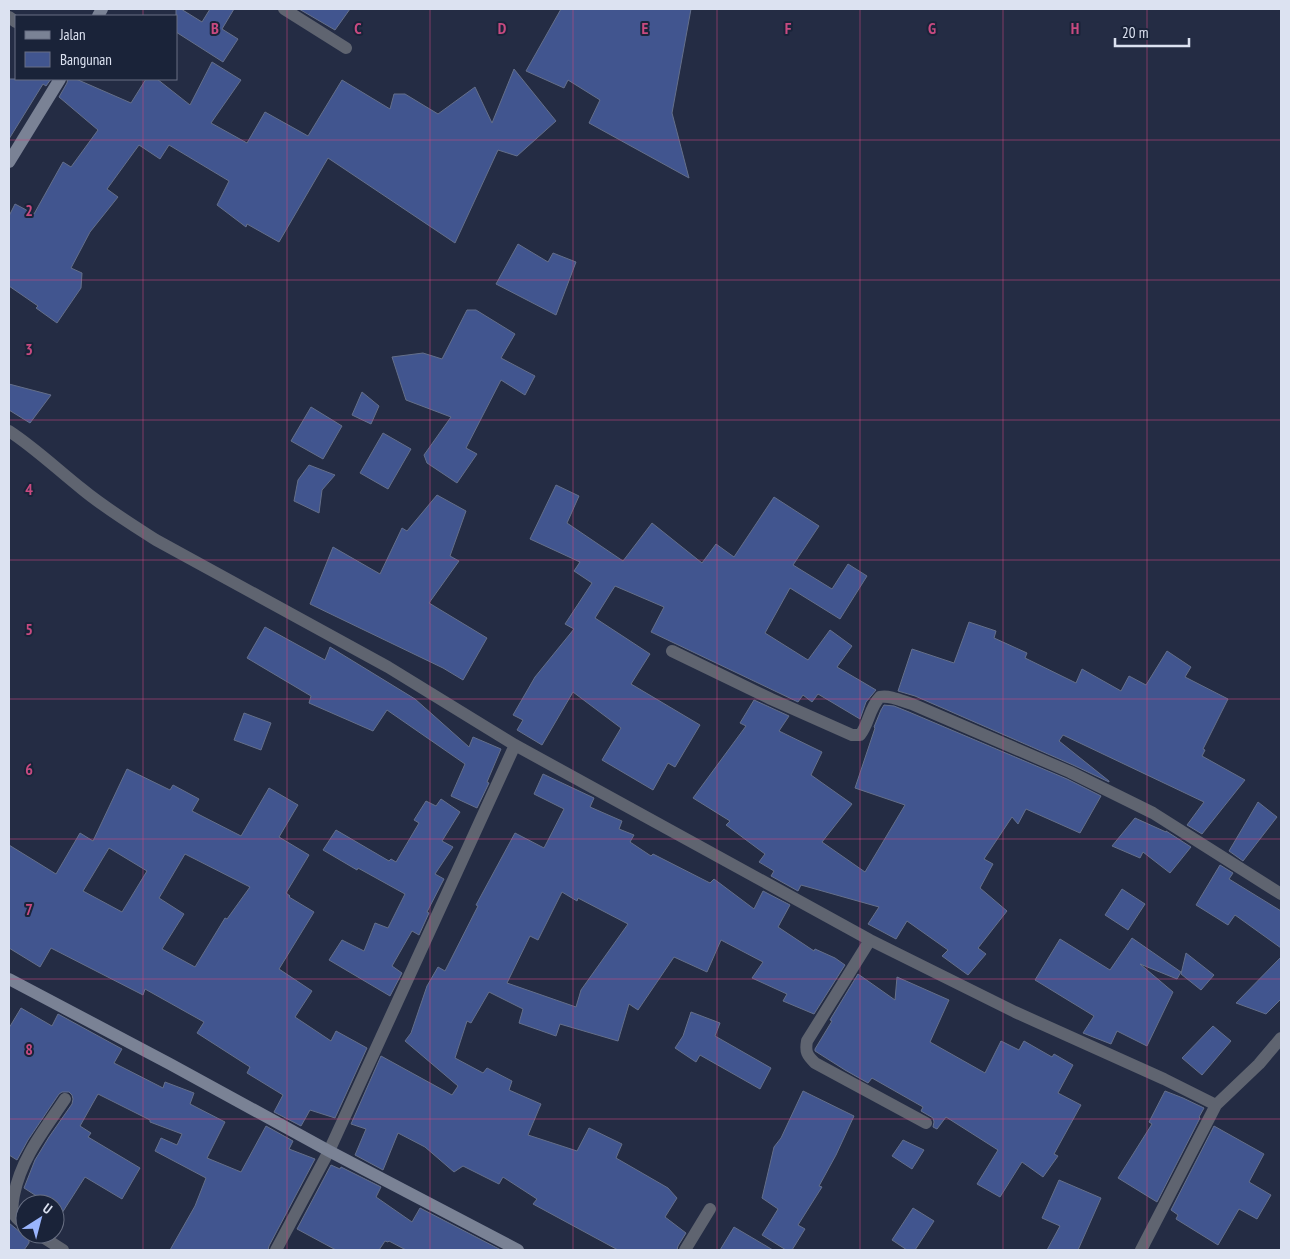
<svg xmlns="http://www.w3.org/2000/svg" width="1290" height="1259" font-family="'PT Sans Narrow',sans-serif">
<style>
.building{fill:#41558f;stroke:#646f8a;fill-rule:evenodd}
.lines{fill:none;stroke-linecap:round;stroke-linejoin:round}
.street{stroke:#5f6470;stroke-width:12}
.secondary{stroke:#7a8295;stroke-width:12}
.grid{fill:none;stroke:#c84a80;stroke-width:1;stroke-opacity:0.55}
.grid-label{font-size:16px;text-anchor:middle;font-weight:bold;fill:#c84a80;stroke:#1a2339;stroke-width:4;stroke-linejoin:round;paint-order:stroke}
</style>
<rect width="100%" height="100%" fill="#242c44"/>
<path class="building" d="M 176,9 L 181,9 L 202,22 L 210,9 L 234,9 L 222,29 L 238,39 L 223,62 L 176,32 Z
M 299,9 L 350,9 L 335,30 Z
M 561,9 L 691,9 L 672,113 L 689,178 L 589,123 L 600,100 L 568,80 L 564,88 L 526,71 Z
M 212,62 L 241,80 L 211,123 L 247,143 L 265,112 L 308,136 L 342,80 L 390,109 L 394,94 L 405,94 L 438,114 L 475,87 L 492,123 L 514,69 L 556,121 L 517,156 L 498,150 L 455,243 L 328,158 L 279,242 L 247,224 L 246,227 L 217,205 L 229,181 L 169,145 L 160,159 L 139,145 L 107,189 L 118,197 L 90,232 L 71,268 L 82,273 L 81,288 L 57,323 L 36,308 L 38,306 L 9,286 L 9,216 L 15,204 L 34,214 L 63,162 L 71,167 L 98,130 L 59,97 L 67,83 L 68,79 L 76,79 L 131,103 L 146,79 L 157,79 L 190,105 Z
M 9,79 L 51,79 L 46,86 L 43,84 L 9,139 Z
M 518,244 L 548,262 L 553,253 L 576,262 L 556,315 L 496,284 Z
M 467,310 L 476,310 L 515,334 L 501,358 L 535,376 L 525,395 L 501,380 L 466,448 L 477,454 L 457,483 L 427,463 L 424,455 L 451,417 L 406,400 L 392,357 L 423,353 L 442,359 Z
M 9,384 L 51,395 L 30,423 L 9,410 Z
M 362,392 L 379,406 L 371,424 L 352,415 Z
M 311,407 L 342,426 L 323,459 L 291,441 Z
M 383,433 L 411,449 L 388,489 L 360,473 Z
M 309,465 L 335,475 L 322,490 L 319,513 L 294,501 L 298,480 Z
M 556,485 L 579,496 L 567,523 L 623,561 L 652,523 L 702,563 L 716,544 L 734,557 L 774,497 L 819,526 L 793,565 L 832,589 L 848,564 L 867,576 L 840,619 L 790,588 L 765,633 L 808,660 L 830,630 L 852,646 L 837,667 L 876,690 L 866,702 L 860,719 L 818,694 L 812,702 L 803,695 L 798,702 L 651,632 L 664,607 L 615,586 L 595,618 L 650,654 L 631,684 L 700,725 L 675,767 L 668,763 L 653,790 L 602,760 L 621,728 L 573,692 L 542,745 L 517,730 L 523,720 L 513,715 L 535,677 L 574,629 L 565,624 L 592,583 L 574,571 L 580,562 L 530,539 Z
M 437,495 L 466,511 L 450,556 L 459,561 L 429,603 L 487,638 L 463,680 L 443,668 L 310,604 L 333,547 L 380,574 L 402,528 L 407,531 Z
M 969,622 L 996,631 L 994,638 L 1027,653 L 1025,658 L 1076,683 L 1082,669 L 1121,691 L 1129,676 L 1146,685 L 1167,651 L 1191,667 L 1185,677 L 1228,699 L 1203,749 L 1205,750 L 1202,756 L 1245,780 L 1202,834 L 1187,825 L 1204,802 L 1063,735 L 1059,741 L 1109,781 L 1109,782 L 1073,765 L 915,696 L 898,691 L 912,649 L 954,663 Z
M 265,627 L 325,660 L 330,647 L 415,699 L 469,747 L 473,737 L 501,749 L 487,782 L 489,783 L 477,808 L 451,796 L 465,764 L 387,710 L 373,731 L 309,703 L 311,696 L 247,658 Z
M 754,700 L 789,716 L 779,731 L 822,752 L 811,775 L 852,804 L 822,842 L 865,872 L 905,805 L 855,788 L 875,728 L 874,727 L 881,710 L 884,705 L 894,706 L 909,712 L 1067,779 L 1101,796 L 1080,833 L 1026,809 L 1018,824 L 1012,817 L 984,859 L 993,864 L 980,888 L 1007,911 L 978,948 L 986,954 L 968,975 L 942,956 L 948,950 L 907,921 L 896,939 L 868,924 L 879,907 L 801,885 L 798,891 L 771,876 L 774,871 L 759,862 L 765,854 L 726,825 L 730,821 L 693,798 L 746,726 L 740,723 Z
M 244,713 L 271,723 L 261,750 L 234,740 Z
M 127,769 L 170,790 L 173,785 L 199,799 L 192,811 L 241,836 L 269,788 L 298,805 L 279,837 L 309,855 L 286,893 L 290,896 L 289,897 L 314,912 L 279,969 L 312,991 L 295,1017 L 331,1041 L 336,1031 L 367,1048 L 335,1118 L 310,1110 L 301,1126 L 274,1112 L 283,1095 L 247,1073 L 250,1067 L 197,1033 L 204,1022 L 145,989 L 143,995 L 51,948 L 40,967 L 9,948 L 9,845 L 56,874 L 80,833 L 93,841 ZM 109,848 L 147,871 L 122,912 L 83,891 ZM 185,854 L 250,887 L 227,919 L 225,918 L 195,967 L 162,949 L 184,914 L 159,898 Z
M 543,774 L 594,798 L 590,807 L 622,821 L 619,829 L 634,835 L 630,842 L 651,856 L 653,854 L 710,883 L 714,879 L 754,909 L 763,891 L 790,905 L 778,927 L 814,951 L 815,949 L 835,958 L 845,965 L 814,1014 L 783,1001 L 787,994 L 752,978 L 763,962 L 721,940 L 707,972 L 674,957 L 638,1010 L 629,1004 L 618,1041 L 560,1024 L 556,1036 L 519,1023 L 523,1009 L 489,992 L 471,1023 L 467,1021 L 455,1058 L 483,1073 L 487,1068 L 512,1081 L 509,1090 L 541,1104 L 528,1135 L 577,1151 L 589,1128 L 622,1144 L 616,1158 L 668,1188 L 677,1198 L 665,1217 L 686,1233 L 678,1246 L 677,1250 L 618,1250 L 533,1204 L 537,1199 L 503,1177 L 499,1184 L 463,1166 L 454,1172 L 425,1147 L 398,1133 L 383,1170 L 355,1155 L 366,1129 L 351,1124 L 381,1056 L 452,1095 L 458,1086 L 405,1041 L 411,1033 L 427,986 L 438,967 L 445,971 L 478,906 L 476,905 L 515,833 L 544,848 L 564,809 L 534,794 ZM 562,892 L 577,901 L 578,898 L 628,924 L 581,990 L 576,1007 L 507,983 L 530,936 L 538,940 Z
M 441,799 L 460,812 L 442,841 L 453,847 L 435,874 L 444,879 L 427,912 L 429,913 L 419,935 L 412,931 L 392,966 L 402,973 L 390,996 L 329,960 L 342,940 L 364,951 L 375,923 L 388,928 L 405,894 L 358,868 L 357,870 L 323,850 L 336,830 L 389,861 L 391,859 L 396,862 L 419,823 L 414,820 L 426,801 L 436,806 Z
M 1258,802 L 1277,817 L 1243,861 L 1229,851 Z
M 1135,818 L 1166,832 L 1166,831 L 1191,847 L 1170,873 L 1143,852 L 1140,858 L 1112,846 Z
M 1220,865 L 1233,873 L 1229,879 L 1281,911 L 1281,948 L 1235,915 L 1228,925 L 1196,905 Z
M 1122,889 L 1145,904 L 1128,930 L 1105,915 Z
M 1132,938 L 1181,972 L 1177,979 L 1140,964 L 1173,992 L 1147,1046 L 1117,1031 L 1111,1044 L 1083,1033 L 1094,1016 L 1035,980 L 1060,939 L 1110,970 Z
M 1186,953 L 1214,975 L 1201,990 L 1181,974 Z
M 1281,957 L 1281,999 L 1266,1014 L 1236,1003 Z
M 858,974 L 895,1000 L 897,977 L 949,1000 L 930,1042 L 985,1073 L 1001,1041 L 1019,1050 L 1024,1041 L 1052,1057 L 1054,1054 L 1073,1065 L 1058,1093 L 1081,1105 L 1054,1154 L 1058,1156 L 1043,1177 L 1022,1162 L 1000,1197 L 977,1184 L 998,1150 L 946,1117 L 937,1129 L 933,1127 L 934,1122 L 933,1118 L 921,1111 L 923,1107 L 872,1078 L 868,1083 L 845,1070 L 815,1051 L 815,1049 L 832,1021 L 830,1020 Z
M 21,1008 L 52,1026 L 58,1014 L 122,1049 L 114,1063 L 163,1088 L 165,1082 L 194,1093 L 190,1104 L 225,1122 L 207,1158 L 241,1172 L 266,1126 L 293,1141 L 289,1149 L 315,1159 L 269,1246 L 268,1250 L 170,1250 L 195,1206 L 206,1178 L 155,1151 L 161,1138 L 177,1145 L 182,1134 L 150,1122 L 150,1120 L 98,1094 L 80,1126 L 91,1133 L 88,1137 L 140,1168 L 122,1199 L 85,1177 L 62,1213 L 55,1208 L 55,1204 L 49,1204 L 24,1188 L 35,1160 L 49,1137 L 72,1104 L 73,1099 L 72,1095 L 69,1092 L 62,1092 L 59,1094 L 28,1140 L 17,1160 L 9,1155 L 9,1028 Z
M 691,1012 L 720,1023 L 715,1036 L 771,1068 L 760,1089 L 700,1055 L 696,1062 L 675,1048 L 683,1036 Z
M 1213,1026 L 1231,1041 L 1202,1075 L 1182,1058 Z
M 803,1091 L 854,1116 L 836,1155 L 819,1186 L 822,1187 L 798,1225 L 805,1229 L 792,1250 L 786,1250 L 762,1235 L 778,1209 L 762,1198 L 774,1147 L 781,1138 Z
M 1165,1091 L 1183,1098 L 1204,1108 L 1199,1117 L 1200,1118 L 1157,1202 L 1118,1178 L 1152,1124 L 1149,1122 Z
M 1214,1126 L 1264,1154 L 1249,1182 L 1271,1195 L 1257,1219 L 1239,1209 L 1218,1245 L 1176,1219 L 1178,1215 L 1171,1210 Z
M 903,1140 L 924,1150 L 912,1169 L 892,1156 Z
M 331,1165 L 340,1169 L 341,1167 L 381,1187 L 376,1197 L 412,1222 L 420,1208 L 501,1250 L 406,1250 L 389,1241 L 388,1242 L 385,1241 L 379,1250 L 336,1250 L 297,1229 Z
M 1059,1180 L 1101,1198 L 1078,1250 L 1047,1250 L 1060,1226 L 1042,1218 Z
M 913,1208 L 934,1221 L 915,1250 L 907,1250 L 892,1240 Z
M 9,1223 L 20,1232 L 29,1235 L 29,1243 L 24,1250 L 9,1250 Z
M 734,1227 L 773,1250 L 720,1250 Z"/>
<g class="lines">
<path class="street" d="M 284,9 L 346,48
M 9,17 L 16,22
M 9,431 C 35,448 58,470 82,489 C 105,508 131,524 156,540 L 388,667 L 515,745 L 870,940 L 1015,1012 L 1164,1079 L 1216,1105
M 672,651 L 771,699 L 852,735 L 860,735 C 869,724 869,708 880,697 C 890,695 902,701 912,704 L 1070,772 L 1153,813 L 1281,894
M 870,940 L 807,1041 C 805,1052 807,1055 815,1063 L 926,1123
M 25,1225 C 21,1222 16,1219 14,1214 C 11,1209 13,1201 14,1195 C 21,1158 45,1129 65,1099
M 38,1234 L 63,1250
M 276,1250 L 329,1151 L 515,745
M 685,1250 L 710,1209
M 1141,1250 L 1216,1105 L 1259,1064 L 1281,1038"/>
<path class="secondary" d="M 98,16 L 102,9
M 9,162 L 60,79
M 9,979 L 170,1064 L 329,1151 L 518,1250"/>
</g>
<path class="grid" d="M 143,9 L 143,16M 287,9 L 287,1250M 430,9 L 430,1250M 573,9 L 573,1250M 717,9 L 717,1250M 860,9 L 860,1250M 1003,9 L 1003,1250M 1147,9 L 1147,1250M 143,79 L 143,1250M 9,140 L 1281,140M 9,280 L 1281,280M 9,420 L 1281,420M 9,560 L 1281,560M 9,699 L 1281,699M 9,839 L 1281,839M 9,979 L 1281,979M 9,1119 L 1281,1119"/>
<g class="grid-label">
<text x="215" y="34">B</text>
<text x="358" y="34">C</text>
<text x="502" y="34">D</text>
<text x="645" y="34">E</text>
<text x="788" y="34">F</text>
<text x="932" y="34">G</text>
<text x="1075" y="34">H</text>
<text x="29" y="216">2</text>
<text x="29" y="355">3</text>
<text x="29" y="495">4</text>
<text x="29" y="635">5</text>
<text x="29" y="775">6</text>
<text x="29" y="915">7</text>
<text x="29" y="1055">8</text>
</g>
<rect width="1290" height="1259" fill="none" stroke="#dce2f1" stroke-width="20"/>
<rect x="15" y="15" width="162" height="65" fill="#1a2339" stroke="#686f83"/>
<rect x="25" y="31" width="25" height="8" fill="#7a8295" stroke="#686f83"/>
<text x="60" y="40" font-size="15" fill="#dce2f1">Jalan</text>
<rect x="25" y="52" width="25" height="15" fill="#41558f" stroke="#686f83"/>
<text x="60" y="65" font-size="15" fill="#dce2f1">Bangunan</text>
<g transform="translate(40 1219) rotate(36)"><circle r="24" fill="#1a2339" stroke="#686f83"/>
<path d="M0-4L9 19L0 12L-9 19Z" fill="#9ab5fd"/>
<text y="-8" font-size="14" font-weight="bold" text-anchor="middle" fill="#dce2f1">U</text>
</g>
<path d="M1115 38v8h74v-8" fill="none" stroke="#dce2f1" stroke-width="2.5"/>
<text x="1122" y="38" font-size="15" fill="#dce2f1" stroke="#1a2339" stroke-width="4" paint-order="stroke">20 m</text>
</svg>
